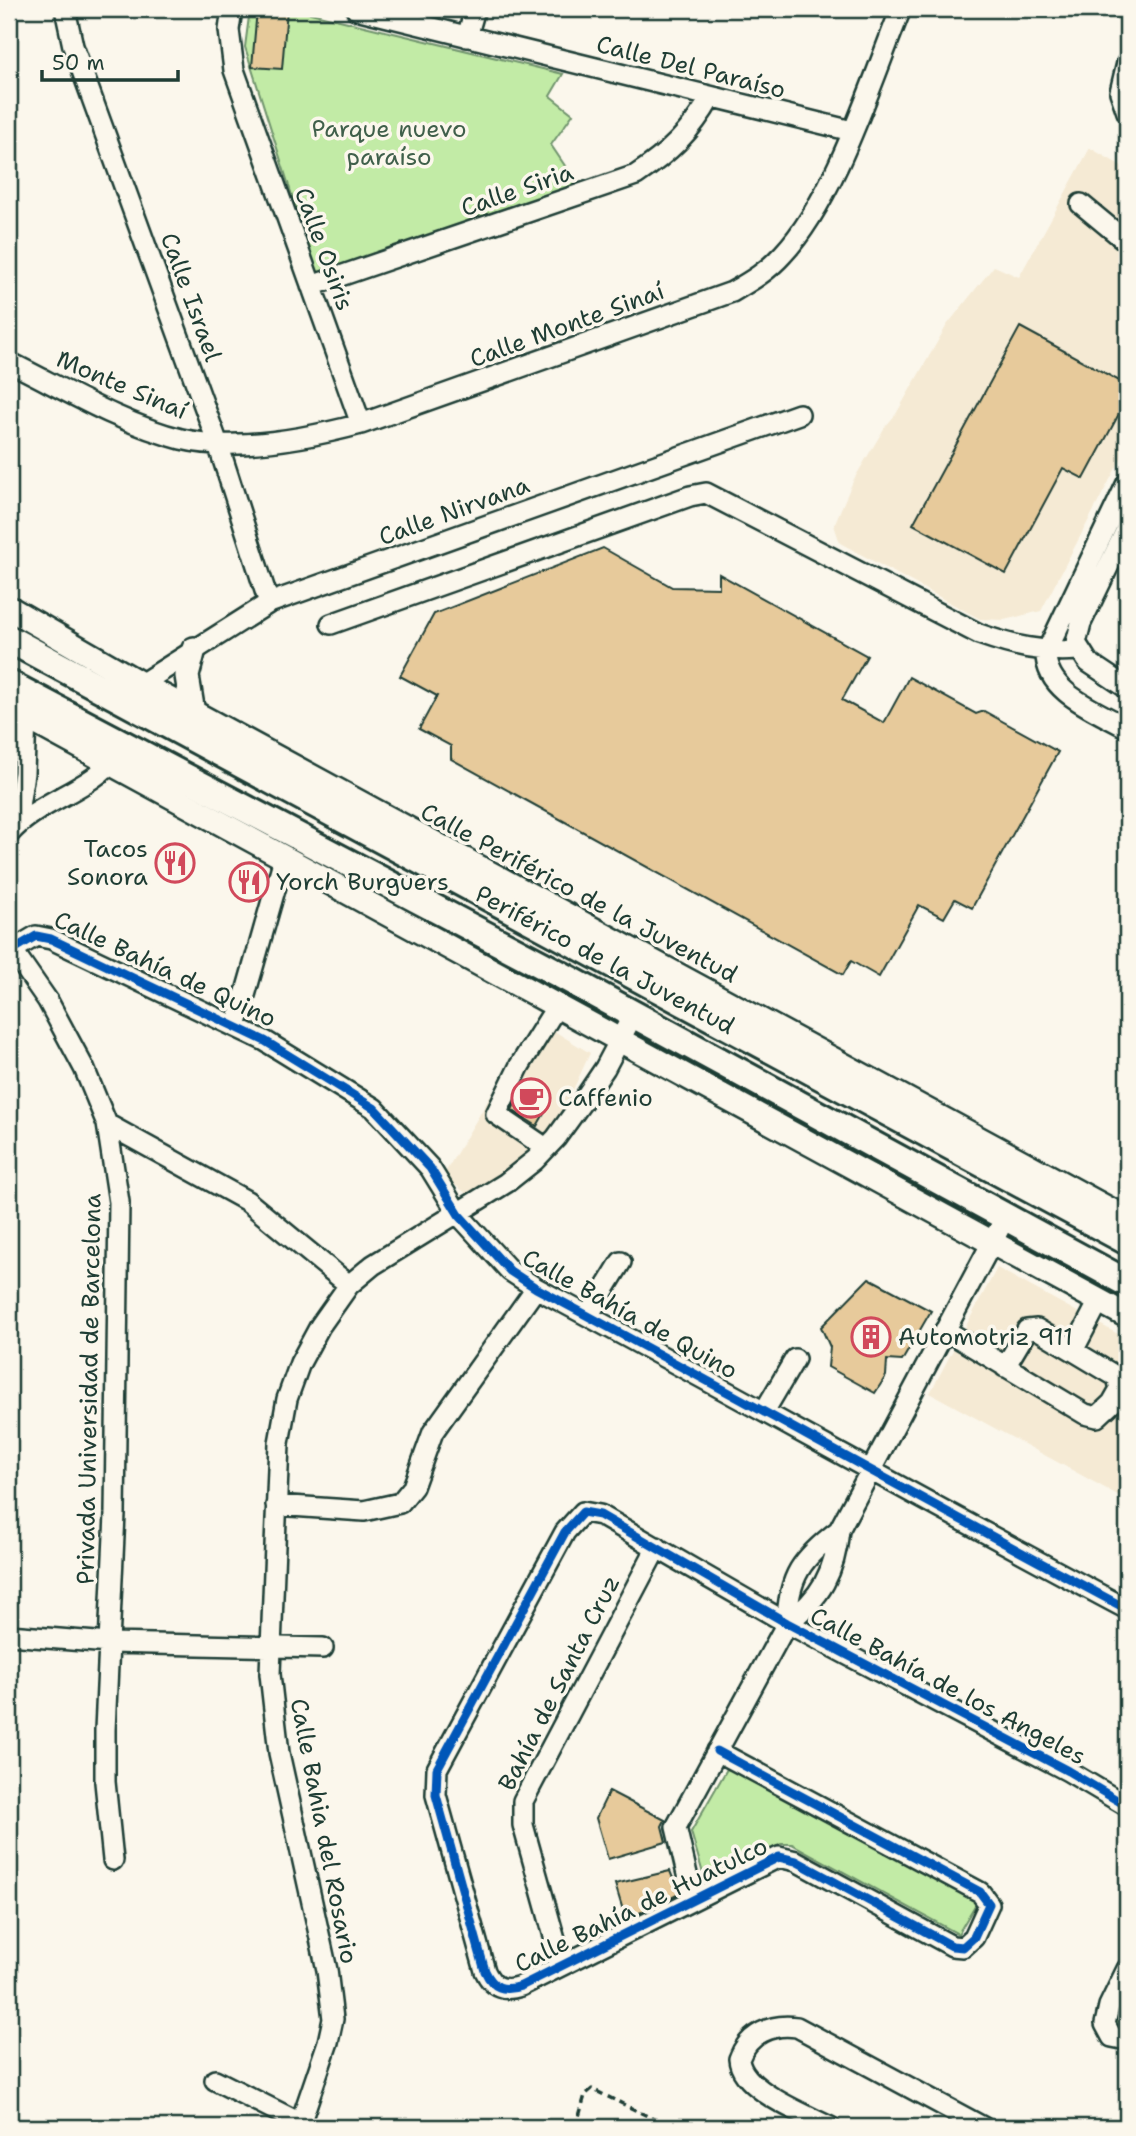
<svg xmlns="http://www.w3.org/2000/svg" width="1136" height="2136" font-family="'Shantell Sans',sans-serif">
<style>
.built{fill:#f5ead4}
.green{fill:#c2eba6;stroke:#70946d;stroke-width:2}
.building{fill:#e7ca9b;stroke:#1f3d34;stroke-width:2}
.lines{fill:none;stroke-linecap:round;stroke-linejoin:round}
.minor-casing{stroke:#1f3d34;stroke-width:24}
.major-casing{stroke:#1f3d34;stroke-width:28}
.highway-casing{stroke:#1f3d34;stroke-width:32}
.path{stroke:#1f3d34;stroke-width:3.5;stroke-dasharray:7 5;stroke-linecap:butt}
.minor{stroke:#fbf7ec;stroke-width:19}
.major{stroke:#fbf7ec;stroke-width:23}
.highway{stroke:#fbf7ec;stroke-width:26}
.cycleway-casing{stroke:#fbf7ec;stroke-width:13}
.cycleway{stroke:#0057b8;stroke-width:9}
.labels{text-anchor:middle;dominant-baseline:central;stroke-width:7;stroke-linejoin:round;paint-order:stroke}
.street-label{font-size:24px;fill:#1f3d34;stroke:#fbf7ec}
.park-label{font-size:24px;fill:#40604b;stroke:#fbf7ec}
.poi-label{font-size:24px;fill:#1f3d34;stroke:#fbf7ec;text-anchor:start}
</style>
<rect width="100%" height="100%" fill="#fbf7ec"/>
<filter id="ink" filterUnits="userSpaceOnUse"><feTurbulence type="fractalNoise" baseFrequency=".0143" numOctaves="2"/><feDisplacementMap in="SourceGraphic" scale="14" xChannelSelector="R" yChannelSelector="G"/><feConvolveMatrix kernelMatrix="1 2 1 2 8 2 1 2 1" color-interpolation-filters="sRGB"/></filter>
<g filter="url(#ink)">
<path class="built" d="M 1090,148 L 1127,169 L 1127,447 L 1041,611 L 1004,620 L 980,619 L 840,543 L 834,525 L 854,479 L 885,427 L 896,414 L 947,325 L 994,266 L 1019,277 Z
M 536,1020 L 590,1053 L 556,1127 L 517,1165 L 470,1196 L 443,1176 Z
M 997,1268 L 1127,1339 L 1127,1500 L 930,1393 Z"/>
<path class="green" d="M 250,9 L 294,9 L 563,74 L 550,96 L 573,114 L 551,145 L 582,191 L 319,281 L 245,47 Z
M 727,1769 L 739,1773 L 977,1902 L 958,1934 L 792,1844 L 781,1844 L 712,1879 L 704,1877 L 691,1832 Z
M 1127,1986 L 1127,2023 L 1124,2028 L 1114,2024 L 1112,2015 Z"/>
<path class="building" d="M 257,9 L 287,9 L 282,69 L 252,67 Z
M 1020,327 L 1127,385 L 1127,399 L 1084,479 L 1063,468 L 1006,574 L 913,524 Z
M 603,548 L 672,587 L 719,588 L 719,574 L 867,656 L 842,700 L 884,723 L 909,677 L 976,714 L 984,711 L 1058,752 L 972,908 L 955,899 L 944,918 L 919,905 L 879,977 L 851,961 L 843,975 L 451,759 L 451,746 L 419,729 L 437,696 L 400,676 L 434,614 Z
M 539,1082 L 549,1105 L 537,1126 L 512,1110 L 522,1090 Z
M 869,1278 L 931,1311 L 902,1361 L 887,1360 L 886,1376 L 875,1393 L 828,1367 L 830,1347 L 821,1327 Z
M 609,1791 L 665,1820 L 662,1826 L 666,1842 L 608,1859 L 596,1818 Z
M 670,1871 L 679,1893 L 626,1920 L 615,1884 Z"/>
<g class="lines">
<g class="minor-casing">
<path id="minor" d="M 65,9 L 73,46 L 218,444 L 269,603
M 232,9 L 229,30 L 234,70 L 361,424
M 356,9 L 852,131
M 467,37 L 475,9
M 1127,63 L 1120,92 L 1127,112
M 1081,204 L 1127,242
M 311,286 L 636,175 C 669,153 691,132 711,97
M 9,362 C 64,389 121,424 181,439 C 235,452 308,438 361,424 L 732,292 C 751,281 768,271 783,254 C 835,199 872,80 901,9
M 1127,483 L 1046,653 C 1045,693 1098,711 1127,728
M 1127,528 L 1081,623 L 1076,643 L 1088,662 L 1127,688
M 331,624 L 690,496 L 706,493 L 979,634 C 1013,646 1041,653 1078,650
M 141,684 L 269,603 L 799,414
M 16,826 L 24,773 L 26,717 L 31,707
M 9,834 C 37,801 94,789 117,755
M 9,945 L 48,1001 L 84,1068 L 107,1124 L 119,1202 L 115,1514 L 105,1730 L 105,1782 L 113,1860
M 14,949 L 36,936 L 51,939 L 265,1041 L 374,1108 L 430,1168 L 459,1215 L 510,1271 L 536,1288 C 734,1394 929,1504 1127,1609
M 236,1027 L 284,858
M 107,1124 L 247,1201 L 349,1285
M 546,1148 L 496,1114 L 520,1065 L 557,1006
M 588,1316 L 621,1262
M 945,1330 L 1085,1414 L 1097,1417 L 1112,1403 L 1120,1389 L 1117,1377 L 1037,1329 L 1027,1330 L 1005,1367
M 1074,1349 L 1099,1301
M 765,1410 L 795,1359
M 276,1505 L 364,1511 L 400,1503 L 413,1487 L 433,1432 L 536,1288
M 787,1623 C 821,1598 835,1572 839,1530 L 1005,1218
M 9,1635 L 109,1643 L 323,1648
M 717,1751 L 980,1892 L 989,1904 L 974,1937 L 963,1947 L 952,1946 L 796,1861 L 779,1857 L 521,1986 C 503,1992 493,1988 485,1971 L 436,1795 L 437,1769 L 565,1532 L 583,1512 L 600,1515 L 787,1623 L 1068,1771 L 1127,1806
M 693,1900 L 676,1827 L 787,1623 C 788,1576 802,1558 839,1530
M 562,1965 L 523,1825 L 523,1801 L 657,1547
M 1127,1969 L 1109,2006 L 1105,2024 L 1112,2037 L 1127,2040
M 215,2080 L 308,2127
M 299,2127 L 328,2042 L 333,2019 L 327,1970 L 279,1753 L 270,1674 L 279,1443 L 287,1399 L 300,1363 L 320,1326 L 349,1285 L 373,1265 L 506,1183 L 535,1160 L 556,1138 L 582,1102 L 605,1068 L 633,1015
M 830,2127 C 805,2114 741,2090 739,2059 C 748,2034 772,2023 797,2027 L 983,2127"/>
</g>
<g class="major-casing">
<path id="major" d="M 9,608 L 141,684 L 1127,1219
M 9,708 L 1127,1316
M 193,713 L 187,676 L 194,649"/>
</g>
<g class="highway-casing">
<path id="highway" d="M 9,639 L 1127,1241
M 9,684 L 563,976 L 1127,1283"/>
</g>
<path class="path" d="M 576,2127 L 585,2095 L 592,2089 L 670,2127"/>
<use href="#minor" class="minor"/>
<use href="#major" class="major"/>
<use href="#highway" class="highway"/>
<g class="cycleway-casing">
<path id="cycleway" d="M 14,949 L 36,936 L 51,939 L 265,1041 L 374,1108 L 430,1168 L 459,1215 L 510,1271 L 536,1288 C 734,1394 929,1504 1127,1609
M 717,1751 L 980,1892 L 989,1904 L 974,1937 L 963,1947 L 952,1946 L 796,1861 L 779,1857 L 521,1986 C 503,1992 493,1988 485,1971 L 436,1795 L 437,1769 L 565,1532 L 583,1512 L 600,1515 L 787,1623 L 1068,1771 L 1127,1806"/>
</g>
<use href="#cycleway" class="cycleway"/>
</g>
</g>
<defs>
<g id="restaurant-ring" transform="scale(2.0125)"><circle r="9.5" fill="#fbf7ec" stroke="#d1495b" stroke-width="1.5"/><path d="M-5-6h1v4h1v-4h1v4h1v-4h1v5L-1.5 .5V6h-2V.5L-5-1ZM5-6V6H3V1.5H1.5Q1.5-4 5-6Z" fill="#d1495b"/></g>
<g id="cafe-ring" transform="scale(2.0125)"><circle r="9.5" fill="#fbf7ec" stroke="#d1495b" stroke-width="1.5"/><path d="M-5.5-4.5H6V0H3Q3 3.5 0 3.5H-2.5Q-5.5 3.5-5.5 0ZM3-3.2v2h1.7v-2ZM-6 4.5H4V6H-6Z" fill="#d1495b"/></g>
<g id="building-ring" transform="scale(2.0125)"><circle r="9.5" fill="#fbf7ec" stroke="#d1495b" stroke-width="1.5"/><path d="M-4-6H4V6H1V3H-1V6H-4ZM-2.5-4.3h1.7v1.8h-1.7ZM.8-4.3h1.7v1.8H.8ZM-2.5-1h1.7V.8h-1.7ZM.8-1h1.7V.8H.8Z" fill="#d1495b"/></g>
</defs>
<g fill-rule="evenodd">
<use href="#restaurant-ring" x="175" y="863"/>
<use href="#restaurant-ring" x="249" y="882"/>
<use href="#cafe-ring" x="531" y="1098"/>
<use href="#building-ring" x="871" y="1337"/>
</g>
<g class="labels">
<g class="street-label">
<text transform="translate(691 67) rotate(14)">Calle Del Paraíso</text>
<text transform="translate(517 190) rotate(-19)">Calle Siria</text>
<text transform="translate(324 249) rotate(70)">Calle Osiris</text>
<text transform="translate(191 297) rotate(70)">Calle Israel</text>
<text transform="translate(567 325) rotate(-20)">Calle Monte Sinaí</text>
<text transform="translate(122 385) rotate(23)">Monte Sinaí</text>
<text transform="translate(454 511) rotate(-20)">Calle Nirvana</text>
<text transform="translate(579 893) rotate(28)">Calle Periférico de la Juventud</text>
<text transform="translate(605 960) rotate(28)">Periférico de la Juventud</text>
<text transform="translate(165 969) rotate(25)">Calle Bahía de Quino</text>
<text transform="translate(630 1314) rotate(29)">Calle Bahía de Quino</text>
<text transform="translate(89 1389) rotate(-89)">Privada Universidad de Barcelona</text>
<text transform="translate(559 1683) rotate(-63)">Bahía de Santa Cruz</text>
<text transform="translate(948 1686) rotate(28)">Calle Bahía de los Angeles</text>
<text transform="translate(324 1831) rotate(79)">Calle Bahia del Rosario</text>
<text transform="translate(641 1905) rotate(-26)">Calle Bahía de Huatulco</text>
</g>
<g class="park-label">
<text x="389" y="129">Parque nuevo<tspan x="389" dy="28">paraíso</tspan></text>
</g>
<g class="poi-label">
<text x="148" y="849" text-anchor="end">Tacos<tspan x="148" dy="28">Sonora</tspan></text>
<text x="276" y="882">Yorch Burguers</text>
<text x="558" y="1098">Caffenio</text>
<text x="898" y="1337">Automotriz 911</text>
</g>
</g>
<rect width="1136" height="2136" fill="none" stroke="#fbf7ec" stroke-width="35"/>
<rect x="18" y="18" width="1101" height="2101" fill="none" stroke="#1f3d34" stroke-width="2.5" filter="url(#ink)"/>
<path d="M42 70v10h136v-10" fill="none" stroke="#1f3d34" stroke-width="3.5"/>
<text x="52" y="70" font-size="21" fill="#1f3d34" stroke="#fbf7ec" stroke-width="5" paint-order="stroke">50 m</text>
</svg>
